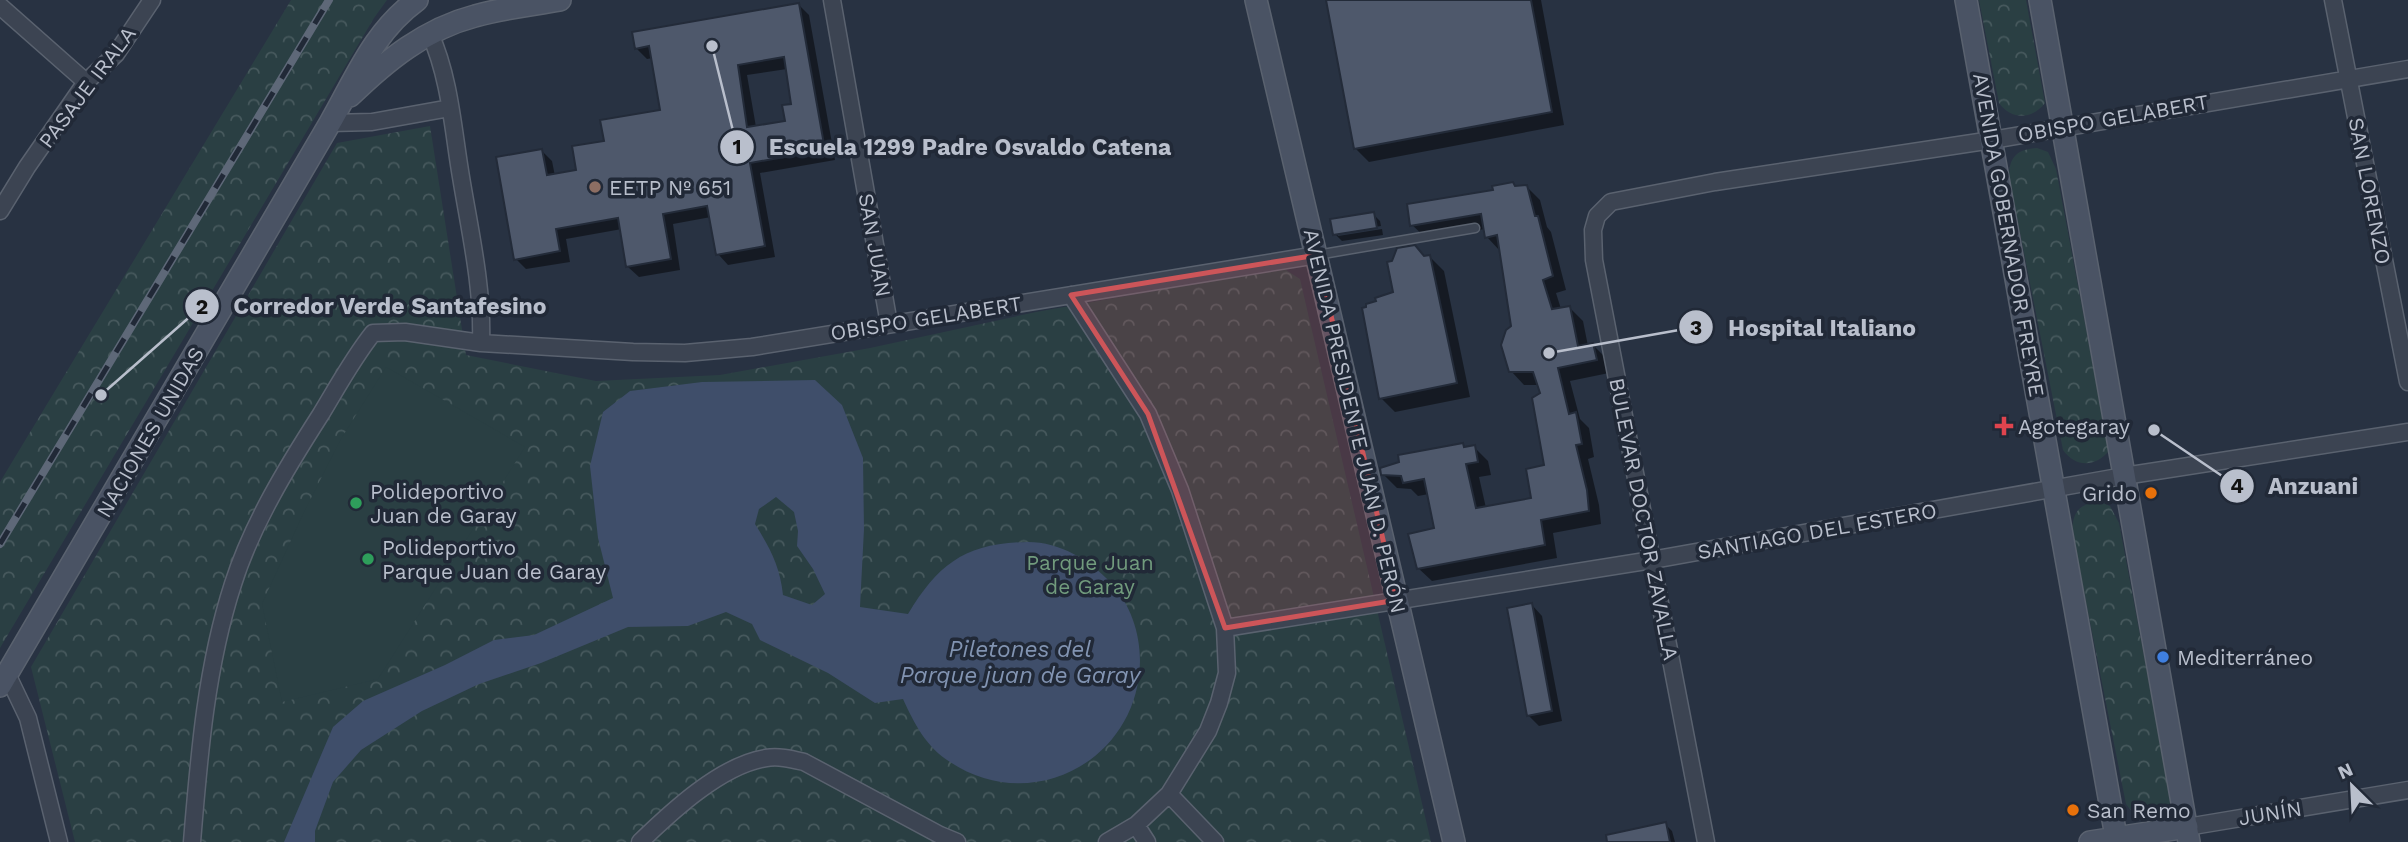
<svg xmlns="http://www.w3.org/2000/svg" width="2408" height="842" font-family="'Work Sans',sans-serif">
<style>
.park{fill:url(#park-crowns)}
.pitch{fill:#2a3f43}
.water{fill:#3f4e6a;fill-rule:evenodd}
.shadow{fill:#0007;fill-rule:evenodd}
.building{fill:#4e586b;stroke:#232b39;stroke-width:2;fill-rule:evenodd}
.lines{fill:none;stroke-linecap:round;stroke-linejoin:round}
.lane-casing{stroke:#5a626f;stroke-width:11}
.street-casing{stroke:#5a626f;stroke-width:19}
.secondary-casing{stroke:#5a626f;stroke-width:24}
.lane{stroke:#3c4452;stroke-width:8}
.street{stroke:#3c4452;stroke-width:16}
.secondary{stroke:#4a5364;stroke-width:21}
.rail-casing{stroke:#5e6878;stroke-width:8}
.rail{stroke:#212937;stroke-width:5;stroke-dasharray:16;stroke-linecap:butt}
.marked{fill:#cd5559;fill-opacity:0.2;stroke:#cd5559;stroke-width:5;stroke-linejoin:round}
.education-dot{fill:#8d6e63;stroke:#212937;stroke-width:2.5}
.health-dot{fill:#e0444e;stroke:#212937;stroke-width:2.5}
.food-dot{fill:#e8710a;stroke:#212937;stroke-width:2.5}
.leisure-dot{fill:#2e9e5b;stroke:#212937;stroke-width:2.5}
.shop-dot{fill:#3f7fe0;stroke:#212937;stroke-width:2.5}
.labels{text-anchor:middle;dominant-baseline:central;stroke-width:7;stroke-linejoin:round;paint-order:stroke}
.street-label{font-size:21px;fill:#b9bfcc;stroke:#212937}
.poi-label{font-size:21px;fill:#b9bfcc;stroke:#212937;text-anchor:start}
.park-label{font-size:21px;fill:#719b7d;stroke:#212937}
.water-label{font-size:23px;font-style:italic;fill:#8294b2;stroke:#212937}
.leader{fill:none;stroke:#b9bfcc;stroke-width:2.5}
.callout-dot{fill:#b9bfcc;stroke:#212937;stroke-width:2.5}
.mark-label{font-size:21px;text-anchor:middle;font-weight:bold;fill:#111}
.callout-label{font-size:23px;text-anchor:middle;font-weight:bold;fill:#b9bfcc;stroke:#212937;stroke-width:7;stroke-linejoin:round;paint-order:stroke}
</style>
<defs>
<pattern id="park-crowns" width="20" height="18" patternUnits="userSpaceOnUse" patternTransform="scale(1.75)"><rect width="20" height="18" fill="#2a3f43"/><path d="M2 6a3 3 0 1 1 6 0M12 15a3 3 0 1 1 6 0" fill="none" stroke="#47595d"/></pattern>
</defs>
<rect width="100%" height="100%" fill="#283242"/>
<path class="park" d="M 291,0 L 387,0 L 374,18 L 0,648 L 0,482 Z
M 1979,0 L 2026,0 L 2045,103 C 2032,120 2011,120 1999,103 Z
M 430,126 L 466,355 L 596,381 L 720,375 L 870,348 L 1036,312 L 1283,268 L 1300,279 L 1431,842 L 75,842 L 31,667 L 337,143 Z
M 2037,148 L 2048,152 L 2056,169 L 2109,451 C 2095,467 2076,468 2063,450 L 2009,177 C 2009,157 2017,149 2037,148 Z
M 2100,502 L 2110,506 L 2119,523 L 2172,805 C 2159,821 2138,822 2126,804 L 2072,531 C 2073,511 2080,503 2100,502 Z"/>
<path class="pitch" d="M 386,367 L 525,447 L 378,679 L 282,702 L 262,604 L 303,514 L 341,439 Z"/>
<path class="water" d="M 815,380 L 842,405 L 863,458 L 864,529 L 860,607 L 908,614 C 939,563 966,543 1028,542 C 1060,542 1090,560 1111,583 C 1130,604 1140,632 1140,661 C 1139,759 1033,817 950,762 C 926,747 914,723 903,699 L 875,703 L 828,673 L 760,640 L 752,624 L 726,612 L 688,626 L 628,627 L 541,663 L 479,684 L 422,711 L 361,750 L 333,782 L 315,831 L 315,842 L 284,842 L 333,727 L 363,701 L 445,665 L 494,640 L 534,635 L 613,598 L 598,538 L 590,466 L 603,412 L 630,391 L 702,382 ZM 776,497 L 794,512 L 798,531 L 797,546 L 813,569 L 825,594 L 812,605 L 783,595 C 780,566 770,548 755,524 L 759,509 Z"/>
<path class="shadow" d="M 1328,0 L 1541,0 L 1564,125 L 1369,162 L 1355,148 Z
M 799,5 L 809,15 L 835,160 L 760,173 L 775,257 L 728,265 L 718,254 L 711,217 L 673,224 L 680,270 L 639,277 L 628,267 L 622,229 L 566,239 L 570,262 L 526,269 L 516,259 L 541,150 L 552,161 L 555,176 L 578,171 L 606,142 L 662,111 L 653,58 L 647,59 L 636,48 ZM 787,69 L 793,105 L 787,122 L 756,127 L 747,75 Z
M 1527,187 L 1540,200 L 1547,227 L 1551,232 L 1566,290 L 1556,293 L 1561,309 L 1570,308 L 1583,321 L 1588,346 L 1593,345 L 1606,358 L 1609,373 L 1570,381 L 1580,419 L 1589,428 L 1594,457 L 1588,459 L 1599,505 L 1601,524 L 1553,533 L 1557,558 L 1432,581 L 1418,568 L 1436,529 L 1429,494 L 1418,496 L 1411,489 L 1397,488 L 1383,474 L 1463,445 L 1466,449 L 1474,447 L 1488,461 L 1491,475 L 1479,477 L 1486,508 L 1533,499 L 1546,466 L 1542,394 L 1539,385 L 1524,385 L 1511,371 L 1513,326 L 1500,251 L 1487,237 L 1485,229 L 1426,238 L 1412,225 L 1517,188 Z
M 1373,214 L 1380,221 L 1381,226 L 1338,233 L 1338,236 L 1382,229 L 1383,235 L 1342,241 L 1335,234 L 1332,220 Z
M 1415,247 L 1425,257 L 1430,257 L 1444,271 L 1470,397 L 1395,412 L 1381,398 L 1395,294 Z
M 1532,605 L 1542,616 L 1562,721 L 1539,726 L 1528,715 Z
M 1665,824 L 1672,831 L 1675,842 L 1630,842 Z"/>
<path class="building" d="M 1326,0 L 1531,0 L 1552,112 L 1354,149 Z
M 799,3 L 825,150 L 750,163 L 765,246 L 716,255 L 707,206 L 663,214 L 671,259 L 626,267 L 618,218 L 556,229 L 560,251 L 514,260 L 496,157 L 542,149 L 547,175 L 576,170 L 572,146 L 604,141 L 600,120 L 660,110 L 649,46 L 635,49 L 632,32 ZM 784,57 L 791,104 L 782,105 L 785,121 L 747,127 L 738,65 Z
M 1513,182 L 1515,186 L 1527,185 L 1535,216 L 1538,216 L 1553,276 L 1543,280 L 1552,309 L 1570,306 L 1578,346 L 1593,343 L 1597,360 L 1558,368 L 1569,414 L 1576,412 L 1582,444 L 1576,445 L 1587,490 L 1589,511 L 1541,520 L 1545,545 L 1417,569 L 1408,534 L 1434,528 L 1424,479 L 1403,483 L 1401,476 L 1381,475 L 1380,468 L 1399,462 L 1398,455 L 1463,443 L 1464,447 L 1475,445 L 1478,462 L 1466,464 L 1476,508 L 1531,498 L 1526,469 L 1544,465 L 1532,398 L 1540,393 L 1533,372 L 1509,372 L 1501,345 L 1506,330 L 1511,326 L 1497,235 L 1485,238 L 1481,214 L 1410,226 L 1407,204 L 1493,190 L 1492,186 Z
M 1374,212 L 1377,228 L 1333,235 L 1330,219 Z
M 1415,245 L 1424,256 L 1430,255 L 1457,383 L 1379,399 L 1362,308 L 1366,307 L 1366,304 L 1376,301 L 1375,298 L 1393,292 L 1387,262 L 1392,261 L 1397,248 Z
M 1532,603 L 1552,711 L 1527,716 L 1507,608 Z
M 1666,822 L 1670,842 L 1607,842 L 1606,835 Z"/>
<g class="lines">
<g class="lane-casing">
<path id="lane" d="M 1317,255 L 1475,228"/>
</g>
<g class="street-casing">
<path id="street" d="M 832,0 L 889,324
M 2333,0 L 2408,382
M 0,6 L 86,82
M 430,34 C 450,78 453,130 461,177 C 470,232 483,287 481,343
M 330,123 L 372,122 L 450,108
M 0,211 L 27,167 L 86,82 L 116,54 L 152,0
M 1071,295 L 1148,414 L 1180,490 L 1225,628 L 1227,673 L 1219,703 L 1208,731 L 1169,794 L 1136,825 L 1107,842
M 1225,628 L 1652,560 L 2124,476 L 2408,432
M 7,674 L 28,718 L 59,842
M 1169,794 L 1215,842
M 1136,825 L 1147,842
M 2187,827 L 2408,790
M 192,842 C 199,756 206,667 233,584 C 252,524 287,467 321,414 C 338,386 353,358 373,333 L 405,332 L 481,343 L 633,352 L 685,353 L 752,347 L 1317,255
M 640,842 C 671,812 721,765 766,758 C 779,756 791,759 804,762 L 940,835 L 957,842
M 1706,842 L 1594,260 L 1593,230 L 1597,216 L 1611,202 L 1715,182 L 1992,140 L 2408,69"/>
</g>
<g class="secondary-casing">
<path id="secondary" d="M 1256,0 L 1454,842
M 1966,0 L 2117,842
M 2040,0 L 2189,842
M 350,96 C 386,61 425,29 475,16 C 503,8 532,5 560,0
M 0,686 L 330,123 C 356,78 373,32 417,0
M 2090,842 L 2187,827"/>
</g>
<use href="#lane" class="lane"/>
<use href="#street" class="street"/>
<use href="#secondary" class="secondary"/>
<g class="rail-casing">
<path id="rail" d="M 0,544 L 329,0"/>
</g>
<use href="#rail" class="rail"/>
</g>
<path class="marked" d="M 1317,255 L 1397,600 L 1225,628 L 1148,414 L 1071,295 Z"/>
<circle class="education-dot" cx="595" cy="187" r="7"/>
<path class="health-dot" d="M2000.5 415.5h7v7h7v7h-7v7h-7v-7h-7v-7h7z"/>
<g class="food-dot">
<circle cx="2151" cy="493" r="7"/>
<circle cx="2073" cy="810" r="7"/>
</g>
<g class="leisure-dot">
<circle cx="356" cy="503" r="7"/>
<circle cx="368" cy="559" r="7"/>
</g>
<circle class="shop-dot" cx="2163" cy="657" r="7"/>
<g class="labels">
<g class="street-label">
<text transform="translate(87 87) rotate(-53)">PASAJE IRALA</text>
<text transform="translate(2113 118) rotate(-10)">OBISPO GELABERT</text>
<text transform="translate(2370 191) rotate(79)">SAN LORENZO</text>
<text transform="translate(2009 235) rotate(80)">AVENIDA GOBERNADOR FREYRE</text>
<text transform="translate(875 245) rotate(80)">SAN JUAN</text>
<text transform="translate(926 318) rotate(-9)">OBISPO GELABERT</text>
<text transform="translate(1355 421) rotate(77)">AVENIDA PRESIDENTE JUAN D. PERÓN</text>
<text transform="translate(150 432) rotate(-60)">NACIONES UNIDAS</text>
<text transform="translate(1644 519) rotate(79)">BULEVAR DOCTOR ZAVALLA</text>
<text transform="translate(1817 531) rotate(-10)">SANTIAGO DEL ESTERO</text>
<text transform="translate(2270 813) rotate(-9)">JUNÍN</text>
</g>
<g class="poi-label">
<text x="609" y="187">EETP Nº 651</text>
<text x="2018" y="426">Agotegaray</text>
<text x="370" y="491">Polideportivo<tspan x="370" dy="24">Juan de Garay</tspan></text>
<text x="2137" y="493" text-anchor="end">Grido</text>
<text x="382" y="547">Polideportivo<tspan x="382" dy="24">Parque Juan de Garay</tspan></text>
<text x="2177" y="657">Mediterráneo</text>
<text x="2087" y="810">San Remo</text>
</g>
<g class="park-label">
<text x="1090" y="562">Parque Juan<tspan x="1090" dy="24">de Garay</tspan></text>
</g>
<g class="water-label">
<text x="1020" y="649">Piletones del<tspan x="1020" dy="26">Parque juan de Garay</tspan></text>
</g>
</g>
<path class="leader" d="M712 46L737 147M101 395L202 306M1549 353L1696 327M2154 430L2237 486"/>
<g class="callout-dot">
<circle cx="712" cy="46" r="7"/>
<circle cx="101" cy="395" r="7"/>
<circle cx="1549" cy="353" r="7"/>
<circle cx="2154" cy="430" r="7"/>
<circle cx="737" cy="147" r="18"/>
<circle cx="202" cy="306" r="18"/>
<circle cx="1696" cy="327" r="18"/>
<circle cx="2237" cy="486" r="18"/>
</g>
<g class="mark-label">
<text x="737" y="154">1</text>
<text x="202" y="314">2</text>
<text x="1696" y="335">3</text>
<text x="2237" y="493">4</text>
</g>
<g class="callout-label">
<text x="970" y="155">Escuela 1299 Padre Osvaldo Catena</text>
<text x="390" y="314">Corredor Verde Santafesino</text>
<text x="1822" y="336">Hospital Italiano</text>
<text x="2313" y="494">Anzuani</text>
</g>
<g transform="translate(2352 786) rotate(336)" stroke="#212937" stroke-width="5" paint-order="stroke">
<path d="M0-5L12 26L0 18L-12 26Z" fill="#b9bfcc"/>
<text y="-10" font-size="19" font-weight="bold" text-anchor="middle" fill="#b9bfcc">N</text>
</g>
</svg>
